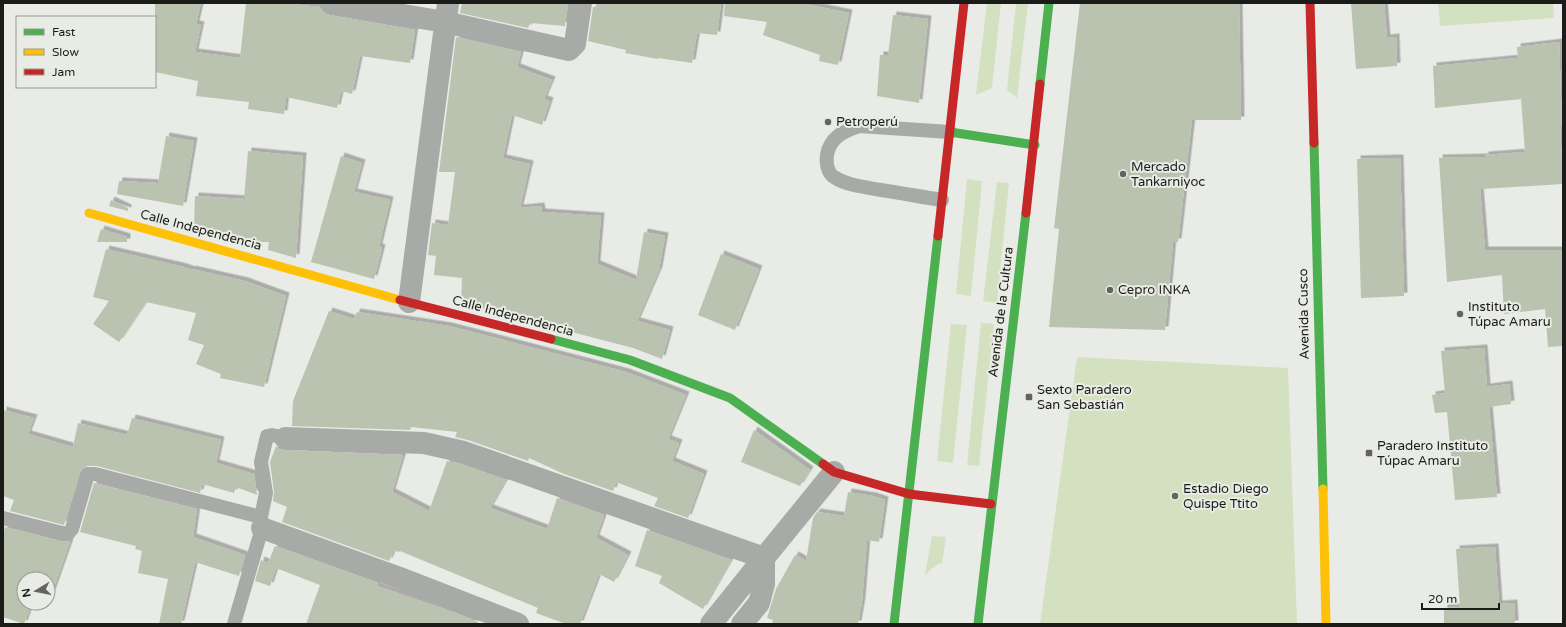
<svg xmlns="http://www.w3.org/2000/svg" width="1566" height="627" font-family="'Varela Round',sans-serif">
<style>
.green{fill:#d3e1c1}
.building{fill:#bac2b0;filter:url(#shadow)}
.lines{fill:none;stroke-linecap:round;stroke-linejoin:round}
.lane{stroke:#a8aaa7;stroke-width:14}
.street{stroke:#a8aaa7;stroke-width:22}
.fast{stroke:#4caf50;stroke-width:9}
.slow{stroke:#ffc107;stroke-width:9}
.jam{stroke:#c62828;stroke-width:9}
.poi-dot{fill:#636461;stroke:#e9ece5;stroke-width:1.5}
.labels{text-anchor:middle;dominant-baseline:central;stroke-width:4;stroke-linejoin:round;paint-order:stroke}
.poi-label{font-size:13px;fill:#1b1c19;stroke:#e9ece5;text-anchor:start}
.street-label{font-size:13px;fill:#1b1c19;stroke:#e9ece5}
</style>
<defs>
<filter id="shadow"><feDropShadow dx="3.5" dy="-3.5" stdDeviation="0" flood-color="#0004"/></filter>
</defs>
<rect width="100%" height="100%" fill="#e9ebe6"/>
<path class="green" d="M 987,3 L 1001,3 L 992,88 L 976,95 Z
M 1016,3 L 1028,3 L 1017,98 L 1007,90 Z
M 1438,3 L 1553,3 L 1554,18 L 1440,26 Z
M 967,179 L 982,181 L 971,296 L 956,294 Z
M 997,182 L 1009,183 L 997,303 L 983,301 Z
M 981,323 L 994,324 L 979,466 L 967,465 Z
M 951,324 L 967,325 L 953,463 L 937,461 Z
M 1077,357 L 1288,368 L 1297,624 L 1040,624 Z
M 932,536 L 946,537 L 942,563 L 935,566 L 925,575 Z"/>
<path class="building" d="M 155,3 L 201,3 L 196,24 L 201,25 L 195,52 L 240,58 L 246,3 L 283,3 L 319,7 L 323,12 L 329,15 L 415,30 L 410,63 L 360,56 L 352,94 L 341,91 L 337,108 L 286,97 L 284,114 L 248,109 L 249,102 L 196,96 L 198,81 L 155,72 Z
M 462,3 L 568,3 L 565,26 L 530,23 L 528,28 L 460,13 Z
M 597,3 L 721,3 L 717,35 L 697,33 L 692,63 L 658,58 L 658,59 L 625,53 L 626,50 L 588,41 L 593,7 L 596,7 Z
M 725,3 L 800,3 L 849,13 L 838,65 L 819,61 L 820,55 L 763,35 L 767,22 L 724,16 Z
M 1080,3 L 1239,3 L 1241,120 L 1192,120 L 1178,242 L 1173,242 L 1165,330 L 1049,327 L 1059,229 L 1054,228 Z
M 1351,3 L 1384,3 L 1387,38 L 1396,37 L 1397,66 L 1356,69 Z
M 893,15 L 928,19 L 919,103 L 877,96 L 880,55 L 888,55 Z
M 456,37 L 521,52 L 517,67 L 552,80 L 544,99 L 550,101 L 542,125 L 512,115 L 503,158 L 530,164 L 520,208 L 541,206 L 542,212 L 601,216 L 597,264 L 636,280 L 644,232 L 665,236 L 659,270 L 637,321 L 670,330 L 662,359 L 633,348 L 461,303 L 462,278 L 434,275 L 436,256 L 428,255 L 432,223 L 448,225 L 455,172 L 439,172 Z
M 1559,42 L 1562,125 L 1560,126 L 1563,184 L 1480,189 L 1485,250 L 1563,250 L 1563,346 L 1548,347 L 1545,309 L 1504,314 L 1502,275 L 1447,282 L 1439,158 L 1485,157 L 1485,155 L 1525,152 L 1521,99 L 1435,108 L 1433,66 L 1518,58 L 1517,47 Z
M 166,136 L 194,141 L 183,206 L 117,194 L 119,181 L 158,183 Z
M 248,151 L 303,156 L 296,258 L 268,250 L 269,242 L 240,242 L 194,229 L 195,196 L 244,199 Z
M 341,156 L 362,163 L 354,192 L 390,200 L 379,247 L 382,248 L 374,279 L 311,262 Z
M 1400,158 L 1404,296 L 1361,298 L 1357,159 Z
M 111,200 L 128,208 L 128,211 L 109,206 Z
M 101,229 L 127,237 L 127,242 L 97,242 Z
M 106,249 L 184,267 L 192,270 L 192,269 L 245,281 L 286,296 L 264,387 L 220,378 L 221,374 L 196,364 L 204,345 L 188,340 L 196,313 L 146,302 L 119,342 L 93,324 L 109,301 L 93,297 Z
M 721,254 L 759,269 L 735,330 L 698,315 Z
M 329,311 L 354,319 L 357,312 L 449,326 L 626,372 L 686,395 L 668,439 L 679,443 L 672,461 L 704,474 L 688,518 L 654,506 L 658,498 L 616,482 L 613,491 L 564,474 L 529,458 L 528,461 L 468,440 L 455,437 L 457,432 L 411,427 L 410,430 L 292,426 L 293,401 Z
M 1484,348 L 1487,387 L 1509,384 L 1511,404 L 1489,407 L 1497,497 L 1455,500 L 1447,412 L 1435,413 L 1432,395 L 1445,393 L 1441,351 Z
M 3,410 L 34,418 L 28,434 L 73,447 L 78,423 L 127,435 L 132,418 L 221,440 L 216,463 L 254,474 L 257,495 L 236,487 L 234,493 L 202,484 L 200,493 L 97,466 L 88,466 L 83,468 L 80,472 L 64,525 L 10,511 L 14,500 L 3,496 Z
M 754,430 L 810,470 L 800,486 L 741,462 Z
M 276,446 L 279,449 L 285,450 L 403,455 L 392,492 L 429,511 L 447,461 L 461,464 L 506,480 L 490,508 L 547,529 L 557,498 L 604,515 L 596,538 L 628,555 L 614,582 L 599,574 L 580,624 L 566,624 L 536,613 L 538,608 L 400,551 L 399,552 L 394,550 L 389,561 L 282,522 L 287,507 L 273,501 L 274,492 L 270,462 Z
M 94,483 L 197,509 L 193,537 L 245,555 L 239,576 L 195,562 L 181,624 L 159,624 L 168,579 L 138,573 L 142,551 L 135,549 L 136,546 L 80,532 Z
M 848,492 L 873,496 L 885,500 L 879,542 L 867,540 L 862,601 L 858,624 L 772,624 L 773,620 L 767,618 L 776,589 L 795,555 L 806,561 L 813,518 L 817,512 L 844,516 Z
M 5,527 L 60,541 L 70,542 L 52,593 L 48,592 L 48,579 L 24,579 L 24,603 L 32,603 L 24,624 L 3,617 L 3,534 Z
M 647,530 L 731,560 L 703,609 L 659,583 L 662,576 L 635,566 Z
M 275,546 L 378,583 L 377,586 L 453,612 L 478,622 L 477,624 L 306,624 L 320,585 L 276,568 L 270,586 L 255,581 L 261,560 L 268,563 Z
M 1495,547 L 1499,604 L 1514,603 L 1515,624 L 1444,624 L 1444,608 L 1460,607 L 1456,549 Z"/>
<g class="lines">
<path class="lane" d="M 942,200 C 922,197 901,193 881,190 C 865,187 848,186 834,177 C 827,173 826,162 827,155 C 830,137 844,131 859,126 L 950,132
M 3,518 L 62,533 L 68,534 L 72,529 L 88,474 L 95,474 L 261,517
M 234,624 L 262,528 L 261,517 L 266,493 L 261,462 L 267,436 L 272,435 L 285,438"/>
<path class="street" d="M 331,3 L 445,22 L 569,50 L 575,44 L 581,3
M 409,302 L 448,3
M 285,438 L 424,443 L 464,452 L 764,558 L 711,624
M 262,528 L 400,578 L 518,624
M 742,624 L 759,603 L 764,584 L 764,558 L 834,472"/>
<path class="fast" d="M 1040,84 L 1049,3
M 950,132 L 1035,145
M 1314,143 L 1323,489
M 551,339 L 630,360 L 730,398 L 823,464
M 894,624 L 938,236
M 978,624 L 1026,213"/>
<path class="slow" d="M 89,213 L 400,300
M 1323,489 L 1326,624"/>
<path class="jam" d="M 1310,3 L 1314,143
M 1026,213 L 1040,84
M 938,236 L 964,3
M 400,300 L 551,339
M 823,464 L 834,472 L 909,494 L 991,504"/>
</g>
<g class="poi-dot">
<circle cx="828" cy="122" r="4"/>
<circle cx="1123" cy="174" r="4"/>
<circle cx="1110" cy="290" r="4"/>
<circle cx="1460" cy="314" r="4"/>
<rect x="1025" y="393" width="8" height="8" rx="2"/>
<rect x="1365" y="449" width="8" height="8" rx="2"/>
<circle cx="1175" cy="496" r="4"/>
</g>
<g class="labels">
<g class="poi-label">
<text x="836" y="122">Petroperú</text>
<text x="1131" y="167">Mercado<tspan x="1131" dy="15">Tankarniyoc</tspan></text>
<text x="1118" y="290">Cepro INKA</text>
<text x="1468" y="307">Instituto<tspan x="1468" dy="15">Túpac Amaru</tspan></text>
<text x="1037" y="390">Sexto Paradero<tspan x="1037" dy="15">San Sebastián</tspan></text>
<text x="1377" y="446">Paradero Instituto<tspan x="1377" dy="15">Túpac Amaru</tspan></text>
<text x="1183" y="489">Estadio Diego<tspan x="1183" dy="15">Quispe Ttito</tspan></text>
</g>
<g class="street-label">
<text transform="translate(201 230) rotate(15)">Calle Independencia</text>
<text transform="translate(1001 312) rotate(-83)">Avenida de la Cultura</text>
<text transform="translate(1304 314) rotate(-91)">Avenida Cusco</text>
<text transform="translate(513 316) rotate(15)">Calle Independencia</text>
</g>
</g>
<rect width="1566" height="627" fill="none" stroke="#1b1c19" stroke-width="8"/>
<rect x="16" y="16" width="140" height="72" fill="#e9ece5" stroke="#979993"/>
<rect x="24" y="29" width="20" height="6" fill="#4caf50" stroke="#979993"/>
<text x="52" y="36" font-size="12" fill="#1b1c19">Fast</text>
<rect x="24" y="49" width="20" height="6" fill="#ffc107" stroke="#979993"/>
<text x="52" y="56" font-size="12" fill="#1b1c19">Slow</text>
<rect x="24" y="69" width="20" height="6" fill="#c62828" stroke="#979993"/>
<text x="52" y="76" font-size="12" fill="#1b1c19">Jam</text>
<g transform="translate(36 591) rotate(260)"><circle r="19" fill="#e9ece5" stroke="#979993"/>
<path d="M0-3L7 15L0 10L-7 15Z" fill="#636461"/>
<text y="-6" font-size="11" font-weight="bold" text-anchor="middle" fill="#1b1c19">N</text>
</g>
<path d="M1422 603v6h77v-6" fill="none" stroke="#1b1c19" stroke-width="2"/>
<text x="1428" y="603" font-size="12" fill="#1b1c19" stroke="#e9ece5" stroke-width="3" paint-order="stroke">20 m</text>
</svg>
